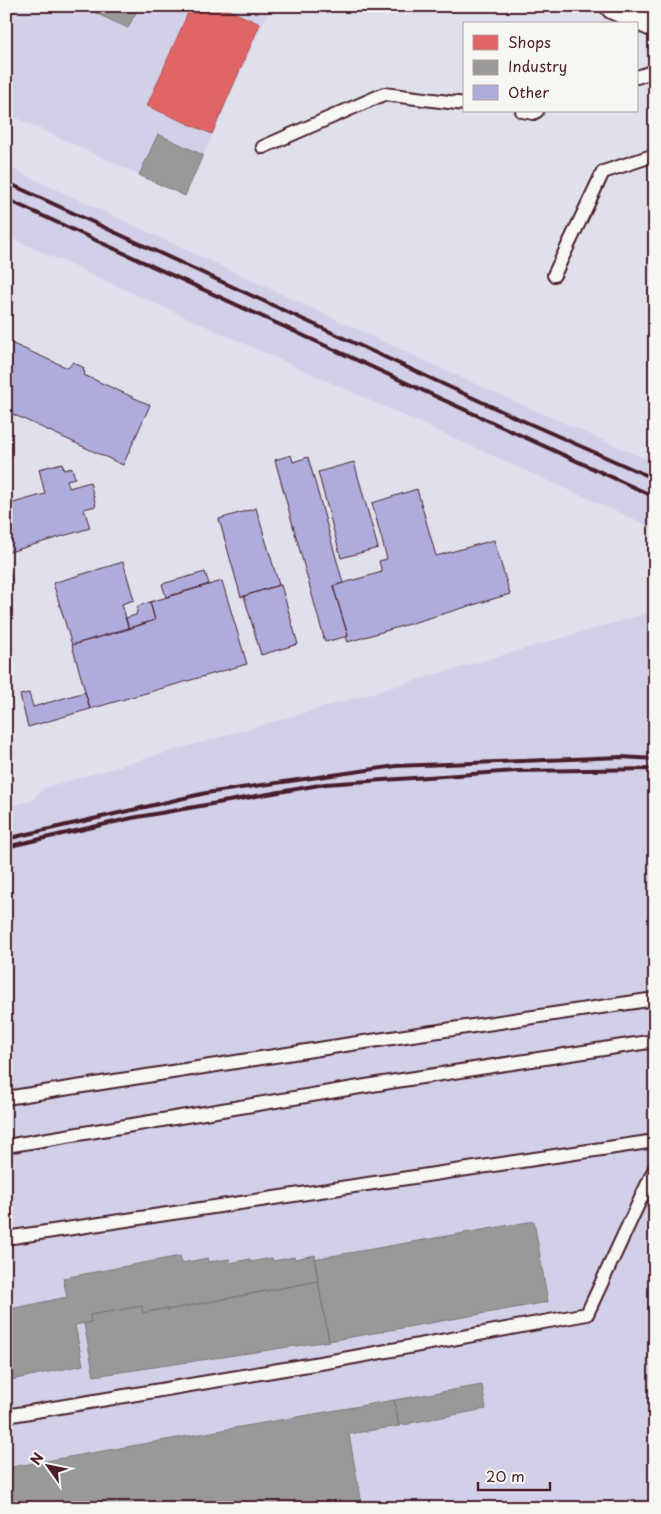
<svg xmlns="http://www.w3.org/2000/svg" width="661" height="1514" font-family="'Playpen Sans',sans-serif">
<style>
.built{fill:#d1d0e8}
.shops{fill:#e06666;stroke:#b35154}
.industry{fill:#999;stroke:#817478}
.building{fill:#aeacdd;stroke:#4a1f2b}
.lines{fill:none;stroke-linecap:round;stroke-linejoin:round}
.service-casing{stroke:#4a1f2b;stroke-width:16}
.minor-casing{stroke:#4a1f2b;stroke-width:30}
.service{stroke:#f6f6f2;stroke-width:12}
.minor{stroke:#f6f6f2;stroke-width:26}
.rail{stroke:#4a1f2b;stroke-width:4}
</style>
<rect width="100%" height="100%" fill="#e0e0ec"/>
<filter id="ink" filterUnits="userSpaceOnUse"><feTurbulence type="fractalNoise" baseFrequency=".02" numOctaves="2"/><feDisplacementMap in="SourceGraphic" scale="10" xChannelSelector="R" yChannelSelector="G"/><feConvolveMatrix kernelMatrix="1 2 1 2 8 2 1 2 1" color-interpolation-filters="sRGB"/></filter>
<g filter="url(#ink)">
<path class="built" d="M 6,6 L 271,6 L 185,196 L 6,113 Z
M 6,166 L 473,383 L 655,463 L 655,529 L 6,236 Z
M 655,611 L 655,1508 L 6,1508 L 6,807 L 31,801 L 44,788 Z"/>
<path class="shops" d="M 191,6 L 220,6 L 260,24 L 212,134 L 147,106 Z"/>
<path class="industry" d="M 80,6 L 139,6 L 128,28 Z
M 158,134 L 203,155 L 185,196 L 139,175 Z
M 534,1221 L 548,1302 L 329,1341 L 314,1259 Z
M 315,1255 L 318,1281 L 167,1310 L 167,1308 L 143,1313 L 142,1306 L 90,1315 L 91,1322 L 75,1325 L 83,1365 L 6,1381 L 6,1310 L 67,1297 L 63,1278 L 180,1256 L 182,1263 L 208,1258 L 208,1262 L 229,1259 L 230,1263 L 250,1259 L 250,1262 L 272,1258 L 273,1261 L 294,1257 L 295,1259 Z
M 318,1281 L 329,1341 L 94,1376 L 84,1324 L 91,1322 L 90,1315 L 142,1306 L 143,1313 L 167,1308 L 167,1310 Z
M 482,1385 L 486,1409 L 410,1423 L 410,1424 L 400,1425 L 399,1427 L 394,1400 Z
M 394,1400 L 399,1426 L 349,1434 L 362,1508 L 6,1508 L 6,1468 Z"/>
<path class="building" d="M 6,341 L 68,368 L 73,362 L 84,368 L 83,371 L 85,372 L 84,375 L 150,405 L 123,465 L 6,411 Z
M 291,455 L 293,462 L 308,457 L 343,583 L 333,586 L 348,636 L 325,642 L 275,460 Z
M 354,462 L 378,548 L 341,558 L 318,472 Z
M 62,463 L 64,470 L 72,468 L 75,478 L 67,480 L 69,488 L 90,482 L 96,506 L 84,509 L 90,528 L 6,553 L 6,505 L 45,494 L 39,469 Z
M 417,489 L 436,556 L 494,540 L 510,594 L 348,642 L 346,637 L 348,636 L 333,586 L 382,572 L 379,561 L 387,559 L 372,503 Z
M 256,508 L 279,585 L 241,597 L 219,519 Z
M 6,561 L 12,580 L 6,581 Z
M 123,562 L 134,600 L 122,604 L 129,629 L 72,645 L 53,583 Z
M 205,572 L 209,584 L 166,597 L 162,584 Z
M 222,581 L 247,664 L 90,709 L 72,645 L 155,620 L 150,602 Z
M 279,585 L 281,585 L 298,644 L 261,655 L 244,596 Z
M 150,602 L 155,620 L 129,629 L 125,618 L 136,615 L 138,606 Z
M 85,692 L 90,709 L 28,727 L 20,695 L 29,693 L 33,707 Z"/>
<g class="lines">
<g class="service-casing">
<path id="service" d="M 637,77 L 655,71
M 522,111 L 533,113 L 537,111
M 263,147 L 384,94 L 465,104
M 554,275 L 603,172 L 655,155
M 6,1098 L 351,1044 L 655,999
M 6,1146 L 396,1081 L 655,1041
M 6,1238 L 655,1141
M 6,1416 L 338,1360 L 587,1314 L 655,1168"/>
</g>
<g class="minor-casing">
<path id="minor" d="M 614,6 L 655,24"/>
</g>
<use href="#service" class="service"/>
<use href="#minor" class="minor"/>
<path class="rail" d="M 6,182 L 510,415 L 655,479
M 6,199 L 655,497
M 6,839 L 206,793 L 396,766 L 621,757 L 655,759
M 6,847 L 132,818 L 325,784 L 517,771 L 655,769"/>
</g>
</g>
<rect width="661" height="1514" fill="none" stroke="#f6f6f2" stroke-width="25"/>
<rect x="12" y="12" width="636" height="1489" fill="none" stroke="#4a1f2b" stroke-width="2" filter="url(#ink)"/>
<rect x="463" y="22" width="175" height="90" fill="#f6f6f2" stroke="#b1a0a2"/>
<rect x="473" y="35" width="25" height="15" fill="#e06666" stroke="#b1a0a2"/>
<text x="508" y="48" font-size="15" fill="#4a1f2b">Shops</text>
<rect x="473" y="60" width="25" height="15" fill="#999999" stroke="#b1a0a2"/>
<text x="508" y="72" font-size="15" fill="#4a1f2b">Industry</text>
<rect x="473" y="85" width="25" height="15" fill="#aeacdd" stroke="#b1a0a2"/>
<text x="508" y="98" font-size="15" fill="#4a1f2b">Other</text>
<g transform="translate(48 1466) rotate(303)" stroke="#f6f6f2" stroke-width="4" paint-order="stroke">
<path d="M0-4L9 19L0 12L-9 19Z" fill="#4a1f2b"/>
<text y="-8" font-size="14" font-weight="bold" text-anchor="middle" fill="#4a1f2b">N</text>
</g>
<path d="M478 1482v8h72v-8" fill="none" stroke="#4a1f2b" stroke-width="2.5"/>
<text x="486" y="1482" font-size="15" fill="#4a1f2b" stroke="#f6f6f2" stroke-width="4" paint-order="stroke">20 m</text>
</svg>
